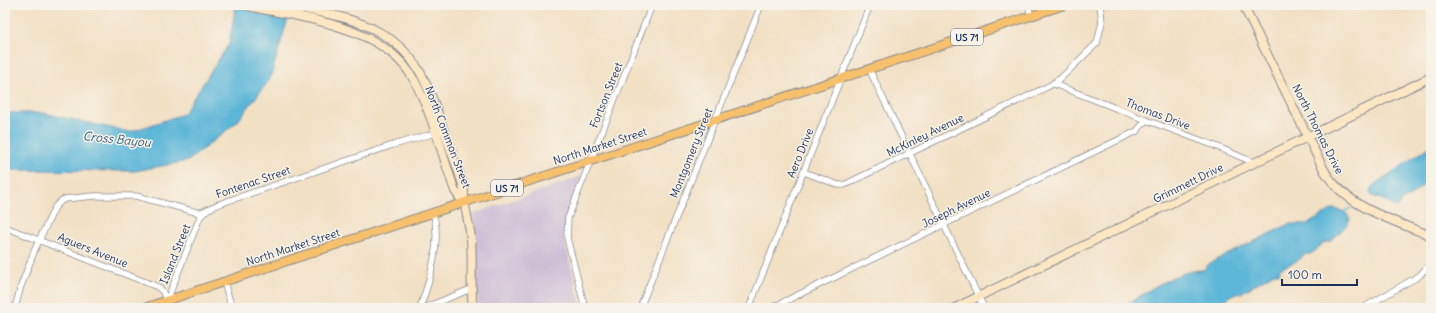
<svg xmlns="http://www.w3.org/2000/svg" width="1436" height="313" font-family="Delius,sans-serif">
<style>
.industrial{fill:#ccbed4}
.water{fill:#5bb6d8;stroke:#3b729b}
.lines{fill:none;stroke-linecap:round;stroke-linejoin:round}
.stream{stroke:#5bb6d8;stroke-width:1.5}
.street-casing{stroke:#868891;stroke-width:7}
.secondary-casing{stroke:#868891;stroke-width:10}
.primary-casing{stroke:#868891;stroke-width:10}
.street{stroke:#fff;stroke-width:5.5}
.secondary{stroke:#fce6c4;stroke-width:8}
.primary{stroke:#f7c06c;stroke-width:8}
.labels{text-anchor:middle;dominant-baseline:central;stroke-width:3;stroke-linejoin:round;paint-order:stroke}
.shield{fill:#f7f3e8;stroke:#5d6a87;stroke-width:1}
.shield-label{font-size:10px;font-weight:bold;fill:#1b2f5e}
.street-label{font-size:11px;fill:#1b2f5e;stroke:#f7f3e8}
.water-label{font-size:12px;font-style:italic;fill:#2e5883;stroke:#f7f3e8}
</style>
<rect width="100%" height="100%" fill="#f7f3e8"/>
<filter id="ink" filterUnits="userSpaceOnUse"><feTurbulence type="fractalNoise" baseFrequency=".025" numOctaves="2"/><feDisplacementMap in="SourceGraphic" scale="8" xChannelSelector="R" yChannelSelector="G"/><feConvolveMatrix kernelMatrix="1 2 1 2 8 2 1 2 1" color-interpolation-filters="sRGB"/></filter>
<filter id="wash" filterUnits="userSpaceOnUse"><feTurbulence type="fractalNoise" baseFrequency=".012" numOctaves="4" result="noise"/><feDisplacementMap in="SourceGraphic" scale="16" xChannelSelector="R" yChannelSelector="G"/><feGaussianBlur stdDeviation="0.9" result="paint"/><feColorMatrix in="noise" values="0 0 0 0 0 0 0 0 0 0 0 0 0 0 0 0 0 1.4 0 .05"/><feComposite in="paint" operator="in"/></filter>
<g filter="url(#wash)">
<rect width="100%" height="100%" fill="#f2e0c4"/>
<path class="industrial" d="M 582,176 L 566,220 L 564,239 L 582,308 L 479,308 L 476,285 L 473,214 Z"/>
<path class="water" d="M 236,5 L 292,5 L 270,79 L 237,122 L 188,161 L 135,171 L 5,170 L 5,113 L 43,113 L 130,132 L 183,114 L 229,44 Z
M 1431,146 L 1431,178 L 1412,195 L 1402,201 L 1397,208 L 1380,198 L 1372,196 L 1370,192 L 1375,184 Z
M 1333,209 C 1340,210 1348,212 1350,219 L 1346,226 L 1330,242 L 1325,242 L 1311,254 L 1305,254 L 1299,260 L 1279,269 L 1280,273 L 1274,273 L 1241,293 L 1231,295 L 1216,308 L 1122,308 C 1146,292 1174,271 1203,270 L 1210,263 L 1289,224 L 1308,224 Z"/>
<g class="lines">
<path class="stream" d="M 1342,213 L 1351,208"/>
</g>
</g>
<g filter="url(#ink)">
<g class="lines">
<g class="street-casing">
<path id="street" d="M 1028,5 L 1031,16
M 869,69 L 984,308
M 1054,84 L 1146,120 L 1213,145 L 1255,163
M 804,172 L 838,185 L 844,185 L 1049,86 L 1061,78 L 1097,43 L 1102,22 L 1100,5
M 5,227 L 158,287 L 163,292 L 166,301
M 224,282 L 232,308
M 15,308 L 21,286 L 35,249 L 55,207 L 61,201 L 65,199 L 94,196 L 136,196 L 196,212 L 202,212 L 219,204 L 393,145 L 439,132
M 164,308 L 200,217 L 206,211
M 420,308 C 430,280 442,241 433,213
M 424,308 L 471,289
M 585,308 L 567,238 L 568,218 L 652,5
M 640,308 L 761,5
M 749,308 L 870,5
M 771,308 L 1137,131 L 1146,120
M 1363,308 L 1419,276 L 1431,263"/>
</g>
<g class="secondary-casing">
<path id="secondary" d="M 243,5 C 299,18 384,24 414,80 C 433,115 442,155 455,191 L 463,202
M 286,5 C 316,12 351,16 379,32 C 421,55 430,92 445,134 C 451,152 459,170 464,189 C 463,207 470,223 471,240 C 473,263 470,285 473,308
M 1243,5 L 1324,170 C 1346,208 1393,220 1431,236
M 955,308 L 1431,77"/>
</g>
<g class="primary-casing">
<path id="primary" d="M 144,308 L 1064,5"/>
</g>
<use href="#street" class="street"/>
<use href="#secondary" class="secondary"/>
<use href="#primary" class="primary"/>
</g>
</g>
<g class="labels">
<g class="shield">
<rect x="951" y="29" width="32" height="16" rx="3"/>
<rect x="491" y="180" width="32" height="16" rx="3"/>
</g>
<g class="shield-label">
<text x="967" y="37">US 71</text>
<text x="507" y="188">US 71</text>
</g>
<g class="street-label">
<text transform="translate(606 95) rotate(-68)">Fortson Street</text>
<text transform="translate(1158 114) rotate(21)">Thomas Drive</text>
<text transform="translate(1318 129) rotate(63)">North Thomas Drive</text>
<text transform="translate(925 135) rotate(-26)">McKinley Avenue</text>
<text transform="translate(448 137) rotate(69)">North Common Street</text>
<text transform="translate(600 146) rotate(-18)">North Market Street</text>
<text transform="translate(691 153) rotate(-68)">Montgomery Street</text>
<text transform="translate(800 153) rotate(-68)">Aero Drive</text>
<text transform="translate(253 182) rotate(-19)">Fontenac Street</text>
<text transform="translate(1188 183) rotate(-26)">Grimmett Drive</text>
<text transform="translate(956 208) rotate(-26)">Joseph Avenue</text>
<text transform="translate(293 247) rotate(-18)">North Market Street</text>
<text transform="translate(93 250) rotate(22)">Aguers Avenue</text>
<text transform="translate(175 254) rotate(-68)">Island Street</text>
</g>
<g class="water-label">
<text transform="translate(117 139) rotate(6)">Cross Bayou</text>
</g>
</g>
<rect width="1436" height="313" fill="none" stroke="#f7f3e8" stroke-width="20"/>
<path d="M1282 279v6h75v-6" fill="none" stroke="#1b2f5e" stroke-width="2"/>
<text x="1288" y="279" font-size="12" fill="#1b2f5e" stroke="#f7f3e8" stroke-width="3" paint-order="stroke">100 m</text>
</svg>
